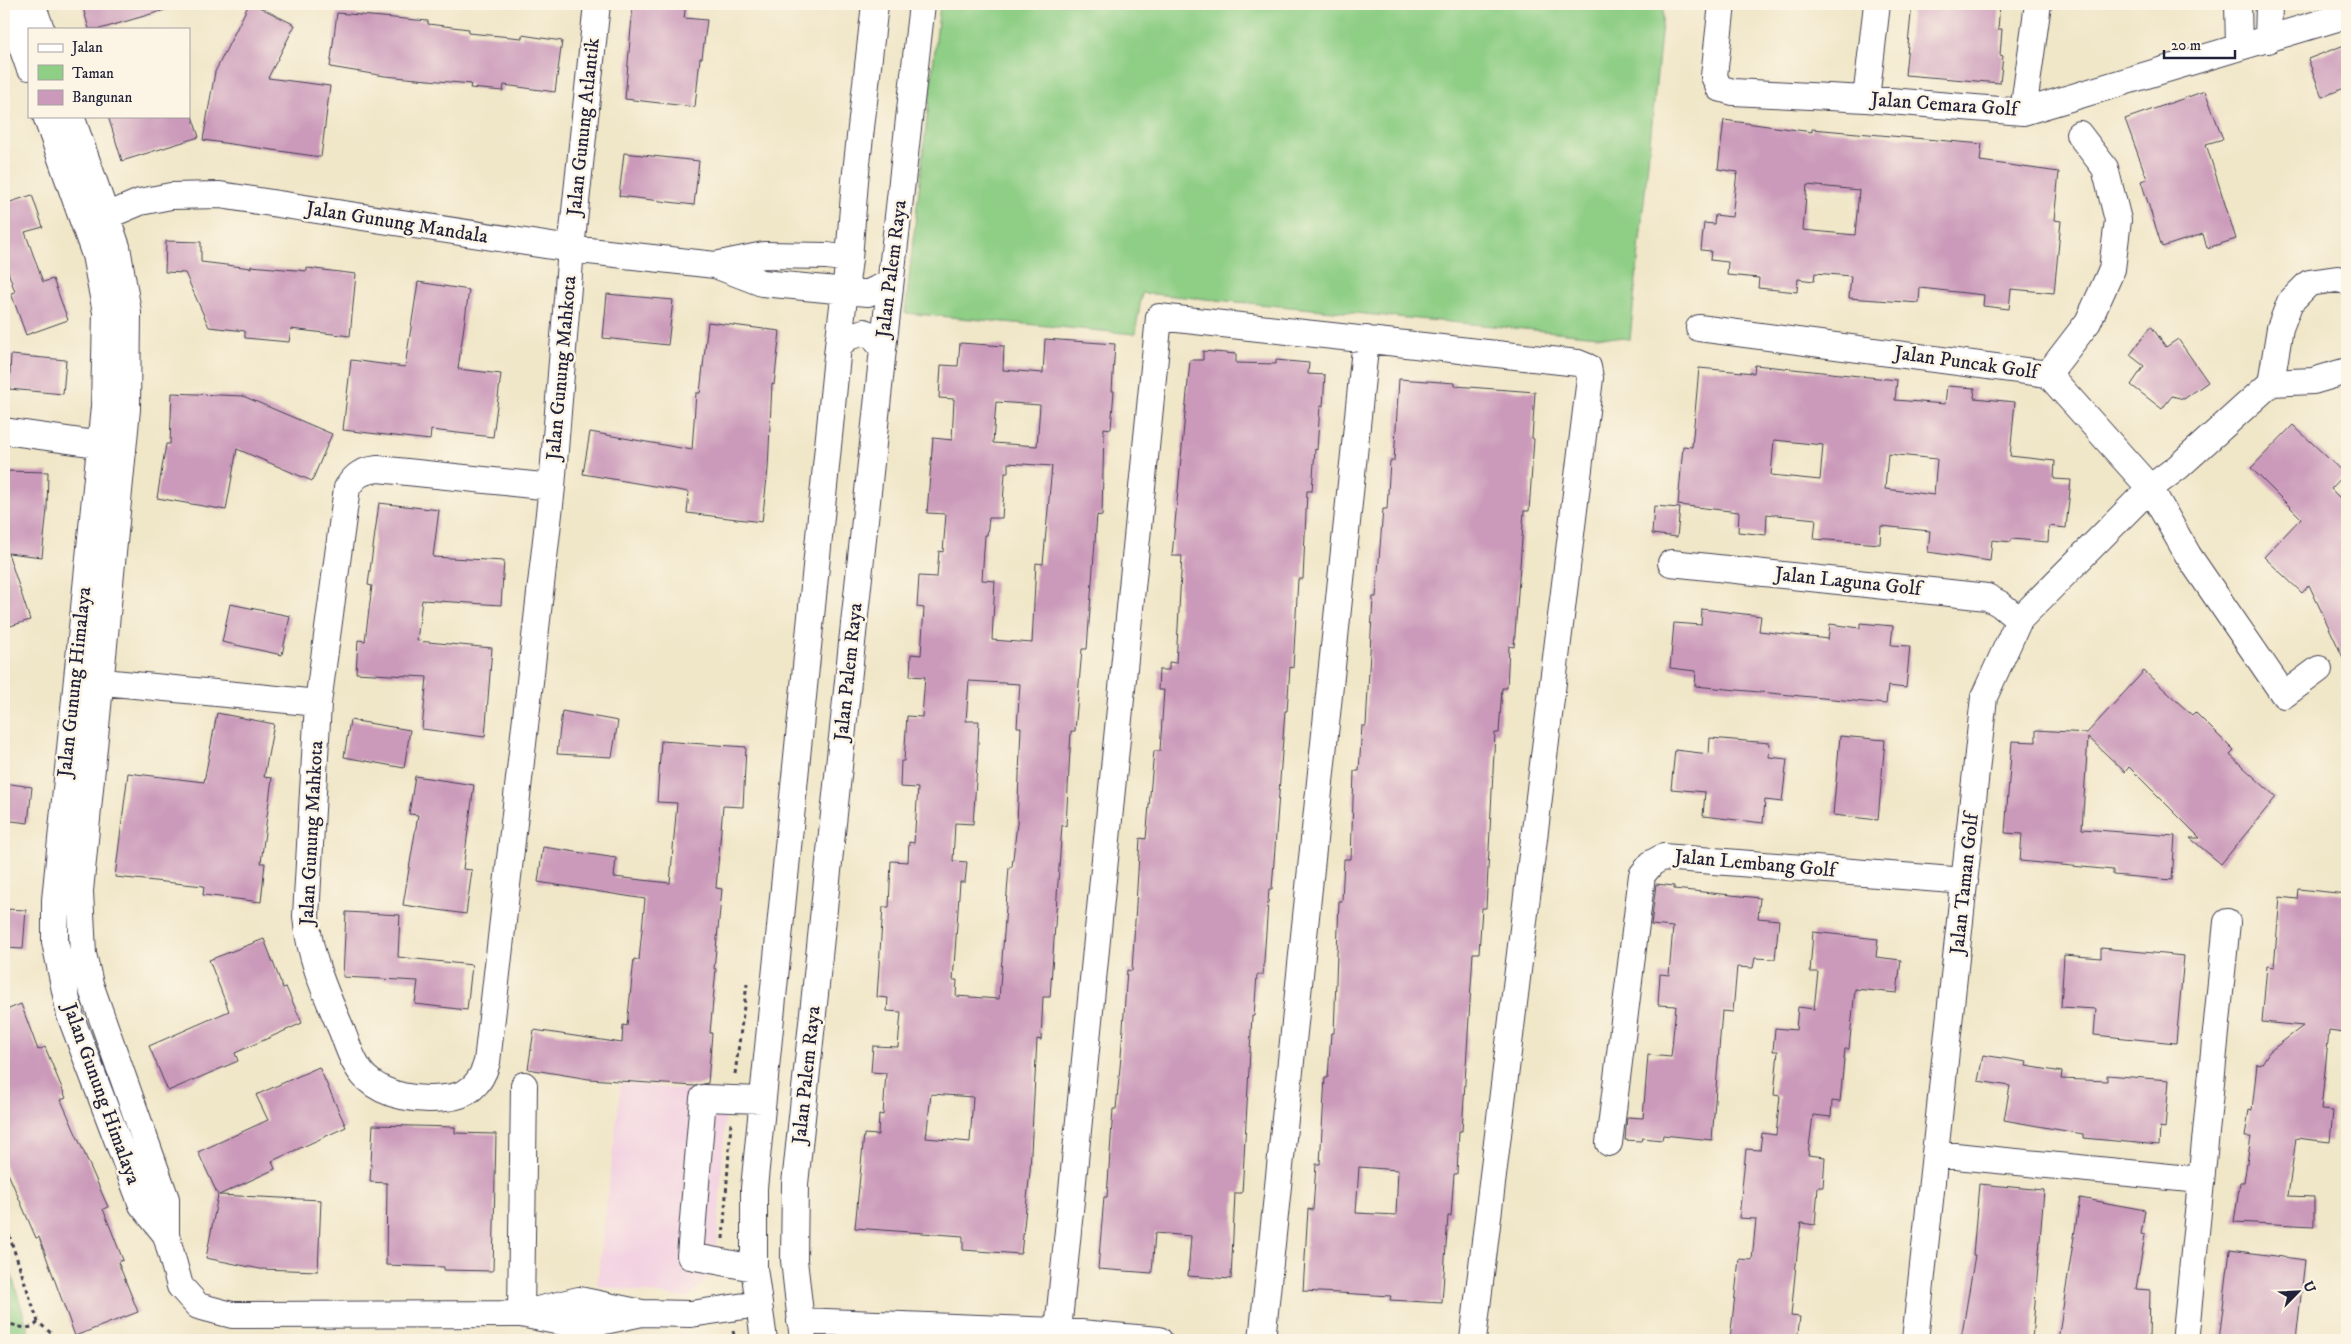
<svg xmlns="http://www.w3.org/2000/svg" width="2351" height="1344" font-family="'IM FELL DW Pica',serif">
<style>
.built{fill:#f2cfe1}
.green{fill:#8ece85;stroke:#587860}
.building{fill:#cb9aba;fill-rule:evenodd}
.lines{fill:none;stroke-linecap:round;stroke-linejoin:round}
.minor-casing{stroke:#413f50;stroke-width:28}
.path{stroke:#413f50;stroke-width:3;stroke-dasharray:4 4;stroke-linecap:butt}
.minor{stroke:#fff;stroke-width:26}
.labels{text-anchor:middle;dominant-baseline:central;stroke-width:5;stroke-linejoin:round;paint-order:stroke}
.street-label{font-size:20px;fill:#22223b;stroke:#fcf5e5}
</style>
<rect width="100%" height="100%" fill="#fcf5e5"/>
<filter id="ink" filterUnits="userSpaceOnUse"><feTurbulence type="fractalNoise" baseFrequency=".02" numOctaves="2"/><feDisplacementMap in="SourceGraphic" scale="10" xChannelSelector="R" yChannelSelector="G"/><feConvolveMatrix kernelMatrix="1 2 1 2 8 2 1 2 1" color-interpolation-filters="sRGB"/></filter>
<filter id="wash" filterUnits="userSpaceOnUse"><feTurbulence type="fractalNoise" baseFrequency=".0096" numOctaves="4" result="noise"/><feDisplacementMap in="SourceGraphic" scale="20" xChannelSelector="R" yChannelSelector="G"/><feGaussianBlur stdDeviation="1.12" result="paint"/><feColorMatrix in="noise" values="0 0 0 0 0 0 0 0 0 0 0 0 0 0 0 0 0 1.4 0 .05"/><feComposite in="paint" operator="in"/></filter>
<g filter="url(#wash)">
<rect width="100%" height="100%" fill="#f0e6c8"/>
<path class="built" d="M 621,1083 L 727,1094 L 715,1271 L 688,1298 L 597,1286 Z"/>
<path class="green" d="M 940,4 L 1664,4 L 1630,339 L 1142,293 L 1135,334 L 905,313 Z
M 4,1249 L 31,1340 L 4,1340 Z"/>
<g id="blocks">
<path class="building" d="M 82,4 L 167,4 L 168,9 L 100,29 L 89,29 Z
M 249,4 L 253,4 L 295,25 L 268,78 L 330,86 L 321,157 L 203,140 L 215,72 Z
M 633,4 L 686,4 L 684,18 L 707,20 L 702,58 L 700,58 L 695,107 L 625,99 Z
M 1912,4 L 2000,4 L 1998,29 L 2002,29 L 2000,55 L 2003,56 L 2000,83 L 1905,75 Z
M 337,13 L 428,21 L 428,24 L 469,29 L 468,33 L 522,38 L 522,35 L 562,41 L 555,92 L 504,85 L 503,91 L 470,88 L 471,84 L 385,76 L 330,67 Z
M 2347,44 L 2347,87 L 2322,97 L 2308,59 Z
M 2205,91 L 2223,139 L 2206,144 L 2236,239 L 2207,248 L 2203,234 L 2162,247 L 2141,181 L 2147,179 L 2125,119 Z
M 108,116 L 192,116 L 199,137 L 122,161 Z
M 1724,120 L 1812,132 L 1812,129 L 1982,144 L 1980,161 L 2059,172 L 2054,220 L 2061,221 L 2054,293 L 2011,289 L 2009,309 L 1983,306 L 1984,295 L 1920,288 L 1919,303 L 1849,298 L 1851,276 L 1815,273 L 1814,281 L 1798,279 L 1797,292 L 1758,288 L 1759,278 L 1727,275 L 1728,262 L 1710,260 L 1711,251 L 1701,250 L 1704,223 L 1714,224 L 1715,215 L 1732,217 L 1737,172 L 1718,169 ZM 1807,185 L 1859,190 L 1855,235 L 1803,230 Z
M 624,153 L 699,161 L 694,205 L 619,196 Z
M 32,195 L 43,227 L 25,232 L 43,282 L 53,279 L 68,320 L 26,335 L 11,293 L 15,292 L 4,260 L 4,204 Z
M 166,241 L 201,242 L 201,262 L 251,268 L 251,266 L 307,271 L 307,268 L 356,274 L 350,336 L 291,329 L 289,342 L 245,338 L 245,331 L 209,327 L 185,273 L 165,272 Z
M 418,282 L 469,290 L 458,369 L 501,374 L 493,437 L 431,430 L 430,440 L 343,430 L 351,360 L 405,367 Z
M 607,294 L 673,300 L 668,345 L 603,338 Z
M 708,322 L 780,331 L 774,385 L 772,384 L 768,469 L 762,522 L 687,513 L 689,492 L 583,474 L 590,432 L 692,450 L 696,393 L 700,393 Z
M 2151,326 L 2166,347 L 2178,339 L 2208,382 L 2184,399 L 2172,396 L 2162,409 L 2131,385 L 2144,366 L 2130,355 Z
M 1045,339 L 1115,344 L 1112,391 L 1114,391 L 1111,429 L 1104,428 L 1102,516 L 1097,515 L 1087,649 L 1082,649 L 1075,731 L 1071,731 L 1066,826 L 1062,825 L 1050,997 L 1043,997 L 1041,1040 L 1037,1039 L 1030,1171 L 1021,1254 L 963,1250 L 963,1236 L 855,1228 L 864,1134 L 878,1135 L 879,1114 L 883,1115 L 886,1073 L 871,1072 L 873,1046 L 898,1047 L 901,1012 L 887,1011 L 888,998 L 877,997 L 883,907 L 889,907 L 891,861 L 908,862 L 909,842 L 914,843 L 918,788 L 900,787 L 901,761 L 904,761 L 907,716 L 922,717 L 925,677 L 910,676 L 911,654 L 921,655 L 924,608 L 917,607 L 919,576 L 937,577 L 939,551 L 943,552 L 946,514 L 927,513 L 933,438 L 952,440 L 954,399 L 939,398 L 941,365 L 958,366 L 960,343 L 1004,346 L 1003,370 L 1043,373 ZM 996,402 L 1040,405 L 1037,446 L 993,443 ZM 1008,463 L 1052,466 L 1043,564 L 1036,563 L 1032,643 L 992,640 L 995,581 L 982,580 L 985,535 L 987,535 L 989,518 L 1002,518 L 1005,473 L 1008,473 ZM 969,681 L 1020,684 L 1017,727 L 1021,727 L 1017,824 L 1012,867 L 1009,867 L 999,999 L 956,996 L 957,980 L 953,980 L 960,882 L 965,882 L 967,862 L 953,861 L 955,823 L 973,824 L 977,766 L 979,721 L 966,721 ZM 931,1094 L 973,1097 L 970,1142 L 926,1138 Z
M 1203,351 L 1236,354 L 1236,363 L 1276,364 L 1276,360 L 1309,363 L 1308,374 L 1325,375 L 1323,406 L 1320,406 L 1317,450 L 1315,449 L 1312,491 L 1307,491 L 1303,579 L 1298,579 L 1293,668 L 1290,667 L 1287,711 L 1285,711 L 1272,889 L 1269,889 L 1263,975 L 1257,975 L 1254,1016 L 1252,1016 L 1242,1193 L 1235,1193 L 1231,1279 L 1188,1276 L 1191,1236 L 1155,1233 L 1152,1273 L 1098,1269 L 1104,1197 L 1107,1197 L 1113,1109 L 1116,1109 L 1121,1057 L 1127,970 L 1132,971 L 1140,838 L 1146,839 L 1154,751 L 1160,751 L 1164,690 L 1158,690 L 1159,670 L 1169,670 L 1169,662 L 1176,663 L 1182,556 L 1172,556 L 1190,360 L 1203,360 Z
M 11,355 L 66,360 L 63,394 L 9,389 Z
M 1755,365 L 1897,380 L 1895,400 L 1945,404 L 1947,386 L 1975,388 L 1974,398 L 2015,402 L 2010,456 L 2055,461 L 2054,479 L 2071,480 L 2066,528 L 2049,526 L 2048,542 L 2012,539 L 2011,542 L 1992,540 L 1990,561 L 1928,552 L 1930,531 L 1881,526 L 1880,544 L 1814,539 L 1816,519 L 1767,514 L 1766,535 L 1738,532 L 1739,512 L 1678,505 L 1683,446 L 1692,447 L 1699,368 L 1754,373 ZM 1774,440 L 1823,445 L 1820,480 L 1771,475 ZM 1888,454 L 1937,459 L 1934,495 L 1885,489 Z
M 1399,379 L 1455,383 L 1455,386 L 1535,392 L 1532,438 L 1534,439 L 1529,511 L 1524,511 L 1514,647 L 1509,646 L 1507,688 L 1502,688 L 1499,733 L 1495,733 L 1486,908 L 1482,908 L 1479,953 L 1473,953 L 1462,1131 L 1459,1131 L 1457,1174 L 1454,1174 L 1451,1216 L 1448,1216 L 1442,1303 L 1390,1300 L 1391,1296 L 1303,1291 L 1308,1209 L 1313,1210 L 1316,1164 L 1320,1164 L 1325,1078 L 1328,1078 L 1331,1033 L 1334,1033 L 1339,901 L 1342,901 L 1344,859 L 1351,859 L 1354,771 L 1359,771 L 1362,726 L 1366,726 L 1373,597 L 1376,597 L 1383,509 L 1387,509 L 1390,461 L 1394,461 ZM 1359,1167 L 1398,1170 L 1396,1215 L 1356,1213 Z
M 172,393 L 243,396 L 332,434 L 312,481 L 237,449 L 226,510 L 157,498 L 166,444 L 170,444 Z
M 2293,425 L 2345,474 L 2331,489 L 2347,505 L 2347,666 L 2309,585 L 2302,593 L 2264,557 L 2301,518 L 2251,468 Z
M 4,471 L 48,472 L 47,509 L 42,557 L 8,553 L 30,620 L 4,628 Z
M 379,503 L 439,510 L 433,557 L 504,561 L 501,605 L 422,600 L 417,641 L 492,648 L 485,737 L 422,729 L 427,677 L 356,673 L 358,640 L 365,641 L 372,586 L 368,585 Z
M 1654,506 L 1680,508 L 1677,537 L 1652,534 Z
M 230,604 L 290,616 L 282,655 L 222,642 Z
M 1702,609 L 1761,616 L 1759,631 L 1828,639 L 1830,624 L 1860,628 L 1860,623 L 1893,626 L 1891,645 L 1910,646 L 1906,688 L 1888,686 L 1886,704 L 1695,686 L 1696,671 L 1670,668 L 1674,623 L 1701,625 Z
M 2144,671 L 2192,715 L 2195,712 L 2234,751 L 2230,755 L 2276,797 L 2221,864 L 2190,838 L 2200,838 L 2129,767 L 2125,772 L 2088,737 L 2082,829 L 2175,836 L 2172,880 L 2113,875 L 2113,870 L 2020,861 L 2022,834 L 2005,833 L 2012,741 L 2036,742 L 2036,730 L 2087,733 Z
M 562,711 L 618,721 L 612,757 L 557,754 Z
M 217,713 L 274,724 L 264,777 L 272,778 L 261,863 L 265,863 L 261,902 L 203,895 L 204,886 L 115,877 L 128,773 L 204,782 Z
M 350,720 L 410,730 L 404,768 L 344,757 Z
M 1840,736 L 1885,740 L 1878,820 L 1833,815 Z
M 1710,738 L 1770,743 L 1769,757 L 1787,759 L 1782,802 L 1765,800 L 1763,823 L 1703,816 L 1705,792 L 1671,789 L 1675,750 L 1709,754 Z
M 661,741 L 746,747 L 743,807 L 723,806 L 716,888 L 722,889 L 714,969 L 716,969 L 710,1033 L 712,1033 L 708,1083 L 695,1086 L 589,1079 L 528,1069 L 534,1030 L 622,1043 L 623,1025 L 627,1026 L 634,959 L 639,960 L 645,899 L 538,882 L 543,847 L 616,858 L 614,877 L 670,883 L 677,803 L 657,802 Z
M 415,776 L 474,785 L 463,869 L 472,870 L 466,914 L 403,905 L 418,815 L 409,814 Z
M 4,783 L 32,787 L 28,823 L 4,820 Z
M 1656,884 L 1674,886 L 1674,889 L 1760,898 L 1758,918 L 1779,920 L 1775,959 L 1755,958 L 1753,968 L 1737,967 L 1733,1012 L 1722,1011 L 1712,1140 L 1663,1135 L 1662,1140 L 1642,1138 L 1641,1141 L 1625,1140 L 1627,1117 L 1643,1118 L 1648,1055 L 1671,1057 L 1676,1006 L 1658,1005 L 1660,974 L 1669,975 L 1673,927 L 1651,925 Z
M 2298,889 L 2347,894 L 2347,987 L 2343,1033 L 2329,1031 L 2321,1110 L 2333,1111 L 2330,1142 L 2296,1138 L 2288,1196 L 2314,1197 L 2314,1226 L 2234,1222 L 2240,1182 L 2244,1182 L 2251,1137 L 2245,1137 L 2249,1109 L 2252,1110 L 2257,1064 L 2261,1065 L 2269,1052 L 2303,1026 L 2262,1022 L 2267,966 L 2274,967 L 2280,897 L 2297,899 Z
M 4,909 L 26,910 L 23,949 L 4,948 Z
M 346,912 L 400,915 L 398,957 L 472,965 L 467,1010 L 415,1004 L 418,981 L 343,977 Z
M 1813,932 L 1878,939 L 1876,957 L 1901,960 L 1897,993 L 1855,989 L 1849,1049 L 1845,1049 L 1840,1102 L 1832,1101 L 1831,1117 L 1813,1115 L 1808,1155 L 1825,1157 L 1823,1187 L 1818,1187 L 1815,1225 L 1801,1223 L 1798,1244 L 1791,1316 L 1800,1317 L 1797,1340 L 1730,1340 L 1739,1259 L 1752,1260 L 1756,1219 L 1739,1218 L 1746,1149 L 1760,1150 L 1762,1133 L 1776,1135 L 1780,1096 L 1774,1095 L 1778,1051 L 1773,1051 L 1775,1028 L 1796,1030 L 1798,1007 L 1814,1009 L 1818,972 L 1810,972 Z
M 264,939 L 283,988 L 286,987 L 302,1023 L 235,1053 L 238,1061 L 168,1091 L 149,1046 L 229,1011 L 209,960 Z
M 2101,948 L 2184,956 L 2176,1043 L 2094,1035 L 2096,1009 L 2061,1007 L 2064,955 L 2101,958 Z
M 21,1004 L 38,1050 L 45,1047 L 66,1098 L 61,1100 L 108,1207 L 103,1209 L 123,1260 L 118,1262 L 138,1312 L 75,1336 L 39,1237 L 36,1238 L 4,1164 L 4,1011 Z
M 1983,1055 L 2027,1062 L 2026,1066 L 2062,1072 L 2061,1079 L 2107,1081 L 2107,1075 L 2169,1080 L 2165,1128 L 2160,1127 L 2159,1145 L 2083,1138 L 2083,1134 L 2004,1120 L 2010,1086 L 1978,1081 Z
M 319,1067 L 346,1127 L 272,1161 L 275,1169 L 219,1195 L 321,1200 L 318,1271 L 260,1269 L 206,1258 L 218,1195 L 198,1152 L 268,1120 L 256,1095 Z
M 373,1125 L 455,1127 L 455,1133 L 496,1134 L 493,1271 L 444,1270 L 444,1267 L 386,1265 L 387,1183 L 370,1182 Z
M 1979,1184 L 2044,1190 L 2032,1340 L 1961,1340 L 1975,1255 L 1973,1255 Z
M 2080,1198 L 2145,1210 L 2141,1234 L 2145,1235 L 2136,1289 L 2150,1290 L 2149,1340 L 2058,1340 Z
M 2230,1250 L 2305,1260 L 2296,1340 L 2219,1340 Z"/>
</g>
</g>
<g filter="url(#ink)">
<use href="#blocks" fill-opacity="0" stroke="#413f50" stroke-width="1"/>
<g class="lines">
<g class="minor-casing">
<path id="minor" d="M 7,4 L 29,67
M 32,4 L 41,29
M 1722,4 L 1714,76 L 1719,88 L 1733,92 L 1866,99 L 2023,112 L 2347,15
M 2238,4 L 2239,47
M 2268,40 L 2269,4
M 1866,99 L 1877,4
M 2023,112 L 2038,4
M 46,116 L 95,255 L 106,312 L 104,407 L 55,900 L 55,942 L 70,1015 L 142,1205 L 166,1235
M 71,116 L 117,247 L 128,312 L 127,409 L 80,891 L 83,954 L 90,984 L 166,1199 L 166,1235 L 180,1286 L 198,1306 L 232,1315 L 521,1314 L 581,1326 L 642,1313
M 90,223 L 140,202 L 171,196 L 220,195 L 571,249 L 715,265 L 762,283 L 868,293 L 890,283
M 715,265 L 764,255 L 827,256 L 849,259
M 1699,328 L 2048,374 L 2150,488 L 2178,467 L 2271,383 L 2280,328 L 2290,302 L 2309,283 L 2337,279 L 2347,281
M 838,346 L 848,337 L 864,332 L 873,336 L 883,349
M 2048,374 L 2088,322 L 2112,269 L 2118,220 L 2105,168 L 2079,134
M 2271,383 L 2313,381 L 2347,371
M 4,431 L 117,447
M 552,487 L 378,469 C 362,471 356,474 347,488 L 318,703 L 306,916 C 309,957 326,994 342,1031 C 348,1047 354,1066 366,1078 C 386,1097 418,1101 445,1098 C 468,1096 481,1084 487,1062 L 552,487 L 571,249 L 597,4
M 1671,563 L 1987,597 L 2000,604 L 2019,620
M 83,680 L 318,703
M 1609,1143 L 1642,875 L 1652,863 L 1663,857 L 1965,881
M 1935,1154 L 2200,1180
M 754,1268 L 690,1256 L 703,1098 L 762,1100
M 529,1312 L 579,1300 L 642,1313 L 691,1314 L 758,1304
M 521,1314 L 524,1085
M 800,1321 L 1058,1331 L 1159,1340
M 1058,1331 L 1159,317 L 1578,363 L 1588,367 L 1590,378 L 1473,1340
M 2186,1332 L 2227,922
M 764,1340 L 754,1268 L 754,1188 L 838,346 L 849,259 L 855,181 L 875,4
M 803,1340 L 794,1260 L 795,1184 L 883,349 L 922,4
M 1262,1340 L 1366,339
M 1915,1340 L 1984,697 L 2019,620 L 2150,488 L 2188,555 L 2284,695 L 2319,669"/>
</g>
<path class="path" d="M 735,1074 L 747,984
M 4,1220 L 38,1322 L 59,1340
M 723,1239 L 731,1123
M 4,1322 C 15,1325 30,1333 38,1322
M 733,1331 L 735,1340"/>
<use href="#minor" class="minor"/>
</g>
</g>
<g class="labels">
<g class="street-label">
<text transform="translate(1944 105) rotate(4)">Jalan Cemara Golf</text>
<text transform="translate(584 127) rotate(-84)">Jalan Gunung Atlantik</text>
<text transform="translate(397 223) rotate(9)">Jalan Gunung Mandala</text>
<text transform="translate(892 269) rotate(-83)">Jalan Palem Raya</text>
<text transform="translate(1966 363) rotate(8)">Jalan Puncak Golf</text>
<text transform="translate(562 368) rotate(-85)">Jalan Gunung Mahkota</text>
<text transform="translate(1848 582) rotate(6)">Jalan Laguna Golf</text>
<text transform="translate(849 672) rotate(-84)">Jalan Palem Raya</text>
<text transform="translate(75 682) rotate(-84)">Jalan Gunung Himalaya</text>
<text transform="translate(312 833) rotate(-87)">Jalan Gunung Mahkota</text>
<text transform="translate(1755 864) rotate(5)">Jalan Lembang Golf</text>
<text transform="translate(1965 884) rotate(-84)">Jalan Taman Golf</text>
<text transform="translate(807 1075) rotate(-84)">Jalan Palem Raya</text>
<text transform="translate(101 1094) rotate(70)">Jalan Gunung Himalaya</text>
</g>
</g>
<rect width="2351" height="1344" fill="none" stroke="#fcf5e5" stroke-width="20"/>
<rect x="28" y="28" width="162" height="90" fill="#fcf5e5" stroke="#a5a1a1"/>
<rect x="38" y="44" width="25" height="8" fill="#ffffff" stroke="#a5a1a1"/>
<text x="72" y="52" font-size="15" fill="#22223b">Jalan</text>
<rect x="38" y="65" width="25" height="15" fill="#8ece85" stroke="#a5a1a1"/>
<text x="72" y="78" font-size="15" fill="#22223b">Taman</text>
<rect x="38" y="90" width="25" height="15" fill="#cb9aba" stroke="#a5a1a1"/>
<text x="72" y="102" font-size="15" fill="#22223b">Bangunan</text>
<g transform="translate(2298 1292) rotate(66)" stroke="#fcf5e5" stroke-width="4" paint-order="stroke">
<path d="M0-4L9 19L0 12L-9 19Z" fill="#22223b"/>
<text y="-8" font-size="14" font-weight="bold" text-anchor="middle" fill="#22223b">U</text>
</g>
<path d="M2164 50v8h71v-8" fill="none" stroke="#22223b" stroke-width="2.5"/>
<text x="2171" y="50" font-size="15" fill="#22223b" stroke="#fcf5e5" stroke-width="4" paint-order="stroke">20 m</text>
</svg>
